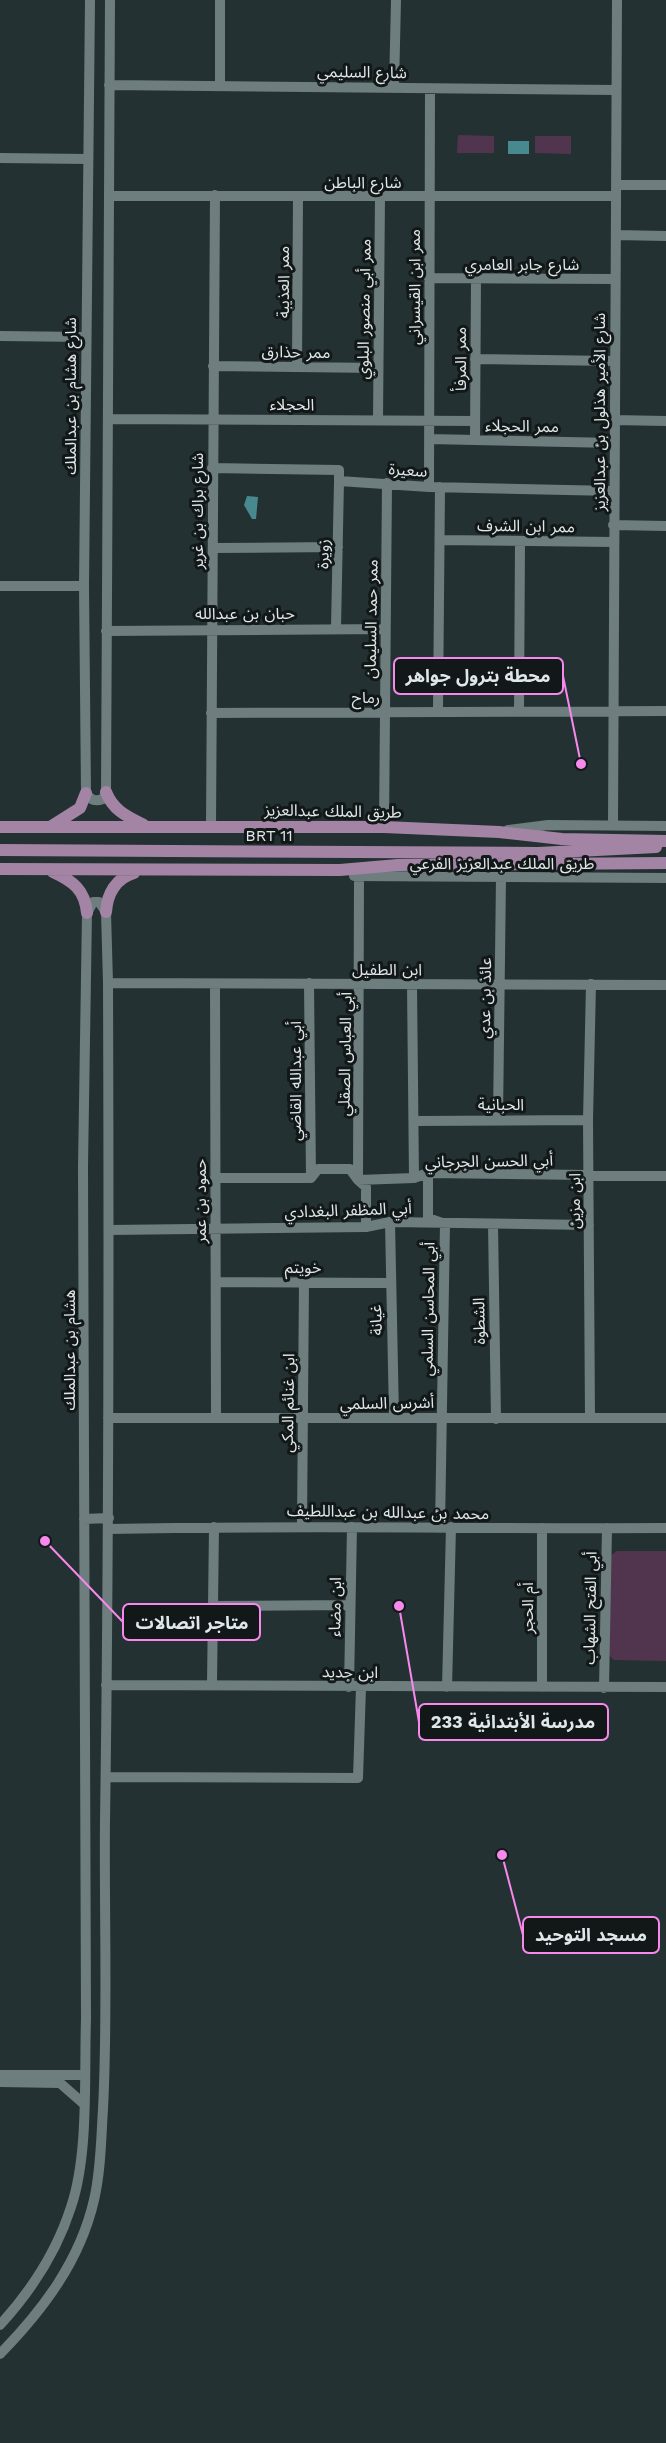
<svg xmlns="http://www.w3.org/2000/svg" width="666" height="2443" font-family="'Work Sans','Noto Sans Arabic',sans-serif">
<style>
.green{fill:#51354e}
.water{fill:#47898f}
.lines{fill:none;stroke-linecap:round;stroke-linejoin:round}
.minor{stroke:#6e7d7e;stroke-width:10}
.major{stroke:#a384a5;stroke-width:12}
.labels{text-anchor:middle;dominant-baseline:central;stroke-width:6;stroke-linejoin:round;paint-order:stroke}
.street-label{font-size:16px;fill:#dfe7e8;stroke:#121718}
.leader{fill:none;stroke:#f788ec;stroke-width:2}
.callout-dot{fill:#f788ec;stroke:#121718;stroke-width:2}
.callout{fill:#121718;stroke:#f788ec;stroke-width:2}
.callout-label{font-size:18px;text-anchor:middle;font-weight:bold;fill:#dfe7e8}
</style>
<rect width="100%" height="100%" fill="#243132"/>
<path class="green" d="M 458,135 L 494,136 L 494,153 L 457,153 Z
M 535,136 L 571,136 L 571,154 L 535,153 Z
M 617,1551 L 666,1551 L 666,1661 L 614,1660 L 609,1655 L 610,1556 Z"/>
<path class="water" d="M 508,141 L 529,141 L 529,154 L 508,154 Z
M 247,496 L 258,497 L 256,519 L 252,519 L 244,505 Z"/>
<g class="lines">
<path class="minor" d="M 90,0 L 84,586 L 86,793 C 90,800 95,802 103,799 L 106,792 L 110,0
M 220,84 L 220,0
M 109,85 L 615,90
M 394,88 L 396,0
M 0,158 L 88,159
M 616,185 L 666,185
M 110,196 L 616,196
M 616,235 L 666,236
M 429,278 L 615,279
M 0,336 L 85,337
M 475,359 L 614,361
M 213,366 L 378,368
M 297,367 L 298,197
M 110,419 L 475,421
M 378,420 L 380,197
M 614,420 L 666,421
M 429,439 L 614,443
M 475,440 L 476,279
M 212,468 L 339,470 L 339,481 L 429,487 L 613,491
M 429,487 L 430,89
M 613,525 L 666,526
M 440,540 L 613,542
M 213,548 L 338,547
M 0,586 L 84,586
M 336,628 L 339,481
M 106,631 L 385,629
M 438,710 L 440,487
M 519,711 L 520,541
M 211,713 L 666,711
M 613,825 L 617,0
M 211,826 L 215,195
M 384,827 L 387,483
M 508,830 L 548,825 L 666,826
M 354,876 L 666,878
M 359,877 L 358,1180 L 366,1187 L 366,1227
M 108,983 L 666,985
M 309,983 L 311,1178
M 215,984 L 216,1418
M 412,985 L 414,1178
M 498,1119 L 501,877
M 414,1121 L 588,1120
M 428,1173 L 428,1218 L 445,1224 L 440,1528
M 215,1178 L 311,1178 L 318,1169 L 350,1169 L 358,1180 L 414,1178 L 428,1173 L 666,1176
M 390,1222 L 394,1416
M 493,1224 L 496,1419
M 109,1230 L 366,1227 L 390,1222 L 589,1225
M 216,1282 L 390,1283
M 590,1417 L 588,1120 L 591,984
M 108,1418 L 666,1418
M 84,1519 L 109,1518
M 302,1525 L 304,1282
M 542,1528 L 542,1687
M 109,1529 C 295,1525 480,1529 666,1528
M 213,1606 L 349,1605
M 212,1684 L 214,1527
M 106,1685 L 666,1687
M 349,1687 L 352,1527
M 447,1687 L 451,1527
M 604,1688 L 607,1528
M 107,1777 L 358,1778 L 361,1687
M 1,2075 L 84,2075
M 0,2082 L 60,2083 L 84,2104
M 0,2325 C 31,2291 57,2251 71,2207 C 89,2154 84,2076 86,2019 L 83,1167 L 87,913 L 93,902 L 99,902 L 106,912 L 108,983 C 109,1262 109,1542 105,1821 C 104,1917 108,2013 103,2109 C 101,2139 101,2170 94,2200 C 80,2261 43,2310 0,2354"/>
<path class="major" d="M 106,792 C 113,810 126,816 144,825
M 0,827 L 384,827 L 499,832 L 562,839 L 666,841
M 50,827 L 80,808 L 86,793
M 0,850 L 538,853 L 656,847
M 0,869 L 340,870 L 398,865 L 666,863
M 53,872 C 73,881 85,890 87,913
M 106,912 C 107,894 116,878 134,873"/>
</g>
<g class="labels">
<g class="street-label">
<text transform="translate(362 72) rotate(1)">شارع السليمي</text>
<text x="363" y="182">شارع الباطن</text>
<text x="522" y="264">شارع جابر العامري</text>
<text transform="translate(283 282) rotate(-90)">ممر العذيبة</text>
<text transform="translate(414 287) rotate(-90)">ممر ابن القيسراني</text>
<text transform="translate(364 309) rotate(-89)">ممر أبي منصور البلوي</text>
<text transform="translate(296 352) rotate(1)">ممر حذارق</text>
<text transform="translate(460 359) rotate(-90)">ممر المرفأ</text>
<text transform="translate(70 396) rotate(-90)">شارع هشام بن عبدالملك</text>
<text x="292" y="404">الحجلاء</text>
<text transform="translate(599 412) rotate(-90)">شارع الأمير هذلول بن عبدالعزيز</text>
<text transform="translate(522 426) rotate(1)">ممر الحجلاء</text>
<text transform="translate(408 470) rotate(4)">سعيرة</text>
<text transform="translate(197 511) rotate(-90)">شارع براك بن غرير</text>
<text transform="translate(526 526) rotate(1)">ممر ابن الشرف</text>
<text transform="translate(323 554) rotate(-89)">زويرة</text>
<text x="245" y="613">حبان بن عبدالله</text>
<text transform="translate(371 619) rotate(-89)">ممر حمد السليمان</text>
<text x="366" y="697">رماح</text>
<text transform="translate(333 811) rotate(1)">طريق الملك عبدالعزيز</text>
<text x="269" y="835">BRT 11</text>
<text x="502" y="863">طريق الملك عبدالعزيز الفرعي</text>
<text x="387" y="969">ابن الطفيل</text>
<text transform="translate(485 998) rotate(-89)">عائذ بن عدي</text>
<text transform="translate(345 1054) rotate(-89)">أبي العباس الصقلي</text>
<text transform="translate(295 1081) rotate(-90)">أبي عبدالله القاضي</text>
<text x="501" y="1104">الحبانية</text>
<text transform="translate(489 1161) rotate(-1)">أبي الحسن الجرجاني</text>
<text transform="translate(200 1201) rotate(-90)">حمود بن عمر</text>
<text transform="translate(574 1201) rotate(-90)">ابن مزين</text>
<text transform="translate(348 1210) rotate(-2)">أبي المظفر البغدادي</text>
<text x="303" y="1267">خويتم</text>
<text transform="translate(428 1309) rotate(-89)">أبي المحاسن السلمي</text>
<text transform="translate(376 1320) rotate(-92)">غيانة</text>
<text transform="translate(479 1321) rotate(-91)">الشطوة</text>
<text transform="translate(69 1350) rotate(-90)">هشام بن عبدالملك</text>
<text transform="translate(288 1403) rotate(-89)">ابن غنائم المكي</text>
<text transform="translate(387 1403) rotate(-1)">أشرس السلمي</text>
<text transform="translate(388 1512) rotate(1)">محمد بن عبدالله بن عبداللطيف</text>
<text transform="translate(335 1607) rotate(-89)">ابن مضاء</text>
<text transform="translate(527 1608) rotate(-90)">أم الحجر</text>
<text transform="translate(590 1608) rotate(-89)">أبي الفتح الشهاب</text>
<text transform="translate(350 1672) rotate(1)">ابن جديد</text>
</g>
</g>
<path class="leader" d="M581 764L563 676M45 1541L123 1622M399 1606L419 1722M502 1855L523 1935"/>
<g class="callout-dot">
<circle cx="581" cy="764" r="6"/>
<circle cx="45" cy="1541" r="6"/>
<circle cx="399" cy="1606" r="6"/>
<circle cx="502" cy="1855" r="6"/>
</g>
<g class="callout">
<rect x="394" y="658" width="169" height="36" rx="6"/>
<rect x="123" y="1604" width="137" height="36" rx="6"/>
<rect x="419" y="1704" width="189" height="36" rx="6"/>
<rect x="523" y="1917" width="136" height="36" rx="6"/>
</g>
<g class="callout-label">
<text x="478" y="682">محطة بترول جواهر</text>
<text x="192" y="1629">متاجر اتصالات</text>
<text x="513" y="1728">مدرسة الأبتدائية 233</text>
<text x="591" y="1941">مسجد التوحيد</text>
</g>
</svg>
